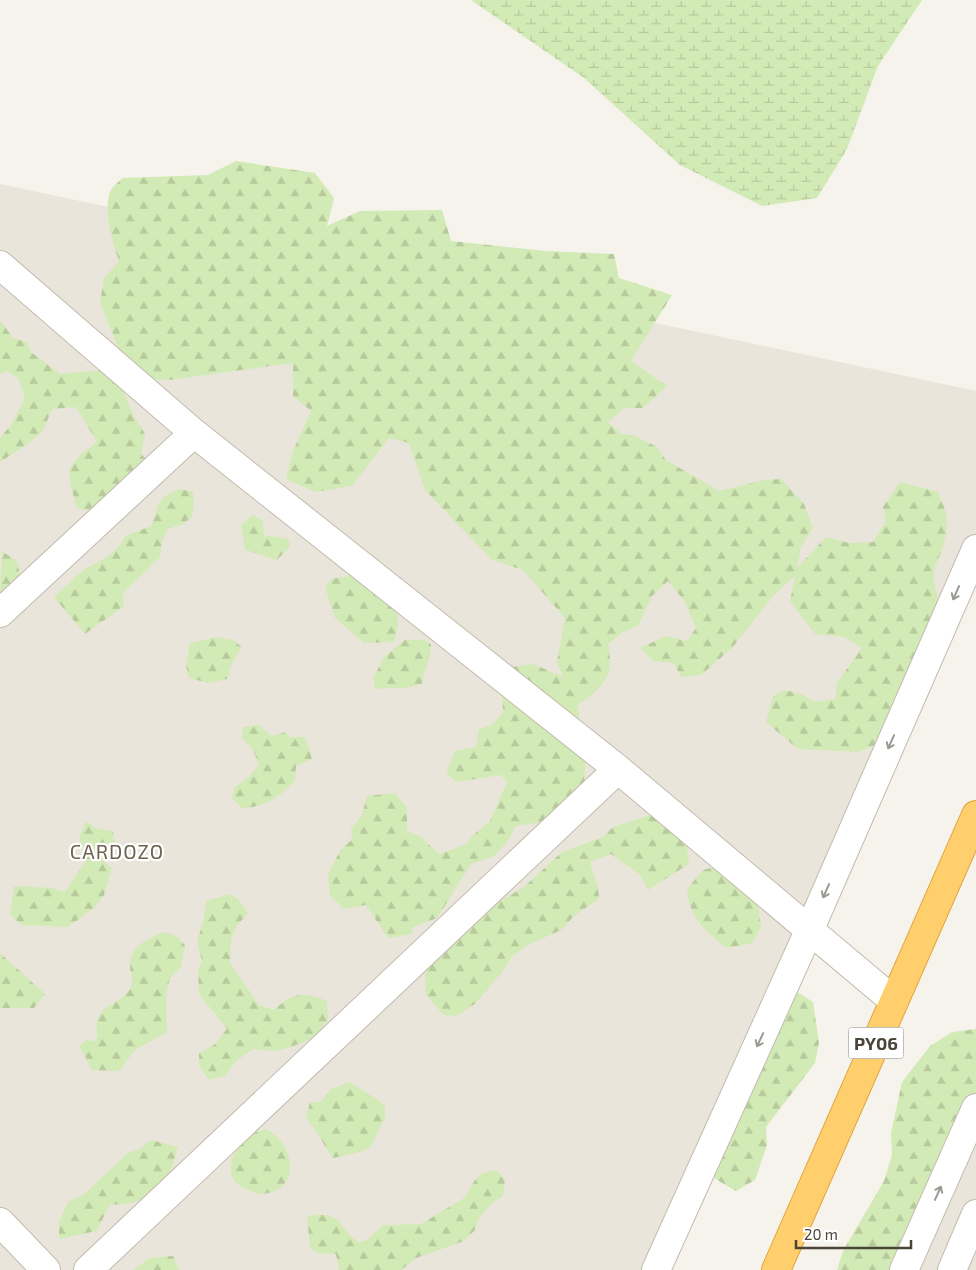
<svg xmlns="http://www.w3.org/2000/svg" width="976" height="1270" font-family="'Exo 2',sans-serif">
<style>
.residential{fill:#eae5da}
.forest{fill:url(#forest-firs)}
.wetland{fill:url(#wetland-marsh)}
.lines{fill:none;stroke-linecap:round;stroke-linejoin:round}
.minor-casing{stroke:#c2bbae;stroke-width:30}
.highway-casing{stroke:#e0a43c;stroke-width:30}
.minor{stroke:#fff;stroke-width:28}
.highway{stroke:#ffcf6e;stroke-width:28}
.oneway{stroke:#9c9892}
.labels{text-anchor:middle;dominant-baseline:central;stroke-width:4.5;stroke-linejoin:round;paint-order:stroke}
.shield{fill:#fff;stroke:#817c74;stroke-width:1}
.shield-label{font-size:18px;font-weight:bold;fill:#4b4439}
.neighbourhood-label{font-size:20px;letter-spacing:1px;fill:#6e6250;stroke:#fff}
</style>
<defs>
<pattern id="forest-firs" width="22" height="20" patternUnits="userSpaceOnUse" patternTransform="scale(1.25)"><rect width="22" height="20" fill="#d2eab5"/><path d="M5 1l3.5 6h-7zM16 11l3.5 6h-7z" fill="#b6ca9c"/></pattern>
<pattern id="wetland-marsh" width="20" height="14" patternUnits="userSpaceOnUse" patternTransform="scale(1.25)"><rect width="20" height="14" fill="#d2eab5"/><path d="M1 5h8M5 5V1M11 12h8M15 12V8" fill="none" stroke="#b6ca9c"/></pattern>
</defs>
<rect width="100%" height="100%" fill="#f6f3ec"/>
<path class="residential" d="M 0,184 L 976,391 L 976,549 L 659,1270 L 0,1270 Z
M 976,1083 L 976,1270 L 895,1270 Z"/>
<path class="forest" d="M 236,161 L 315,173 L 334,198 L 327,226 L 360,211 L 442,210 L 451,241 L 545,251 L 614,254 L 619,278 L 672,295 L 631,361 L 667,386 L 643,408 L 624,408 L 608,422 L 621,434 L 633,435 L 657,447 L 666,460 L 719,491 L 764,480 L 781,479 L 804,504 L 813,528 L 801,547 L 797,568 L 826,537 L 849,543 L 873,542 L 886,521 L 883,507 L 900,482 L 938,492 C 941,500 947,512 947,521 C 947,565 916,567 948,613 L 894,737 L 858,752 L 798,749 L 766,722 L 773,696 L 785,690 L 801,694 L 815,702 L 835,699 L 837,683 L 862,648 L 844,637 L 815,634 L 790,601 L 795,576 L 774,595 L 732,648 L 701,675 L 681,677 L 674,663 L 653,661 L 640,648 L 666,636 L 687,641 L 696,628 L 685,602 L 668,581 L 652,596 L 638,626 L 623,632 L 608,644 C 615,679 603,686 577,706 L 579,713 L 578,725 L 587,744 L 584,782 L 575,800 L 575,817 L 516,826 L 508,841 L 494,856 L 471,864 L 437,918 L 413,927 L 412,934 L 388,938 L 366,905 L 344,909 L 330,895 L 328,874 L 341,849 L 352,840 L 351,829 L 362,815 L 367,796 L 395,793 L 407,808 L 407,831 L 420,836 L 439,854 L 465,845 L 472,836 L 490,821 L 507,782 L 501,775 L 457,782 L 446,774 L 455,751 L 476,747 L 479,729 L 492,725 L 503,712 L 502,689 L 511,667 L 533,664 L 563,677 L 557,662 L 565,618 L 523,570 L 492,560 L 425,490 L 409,443 L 389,438 L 352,486 L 315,492 L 286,479 L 293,451 L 311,411 L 293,396 L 293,363 L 169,380 L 131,379 L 100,303 L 104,278 L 119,261 C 113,244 102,207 111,190 C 113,186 119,182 122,178 L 208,175 Z
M 0,320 L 13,338 L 27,342 L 31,352 L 60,374 L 113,369 L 134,416 L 145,434 L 141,454 L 149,462 L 97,512 L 77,508 L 71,487 L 69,470 L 80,455 L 97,442 L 76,407 L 52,409 L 43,431 L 29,443 L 0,462 L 0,438 L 11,425 L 25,398 L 18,378 L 7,371 L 0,374 Z
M 181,489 L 193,492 L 194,502 L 192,517 L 182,525 L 168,528 L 162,541 L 160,557 L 123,593 L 124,606 L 85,634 L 54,597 C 64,588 73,578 84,570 C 101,559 117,555 125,536 L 151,526 C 159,504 157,496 181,489 Z
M 253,515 L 263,521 L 264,535 L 289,539 L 290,546 L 277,560 L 245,550 L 241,525 Z
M 2,551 L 17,561 L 20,576 L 0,592 Z
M 359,568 L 397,601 L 398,625 L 394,642 L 364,643 L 335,618 L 325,587 L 332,579 L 348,576 Z
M 217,637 L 233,640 L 242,647 L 230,667 L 227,679 L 209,683 L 189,678 L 186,666 L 190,643 Z
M 405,640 L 424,640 L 431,644 C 430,661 425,668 422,684 C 407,690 391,687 375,689 L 373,678 L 385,656 Z
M 258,725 L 272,736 L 286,732 L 289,737 L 305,737 L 312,759 L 296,766 L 295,781 C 279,797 266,807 242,808 L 232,798 L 235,787 L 249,777 L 259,764 L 252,748 L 242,739 L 243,727 Z
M 657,813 L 686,839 L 689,864 L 648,890 L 640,875 L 611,854 L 590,862 C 593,877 599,883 599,899 L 574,916 L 561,930 L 526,946 L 512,956 L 502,972 L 475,1004 L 456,1016 L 444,1015 L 426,995 L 425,974 L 434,956 L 485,911 L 524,887 L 562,852 L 603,837 L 613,827 Z
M 86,821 L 95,828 L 113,831 L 115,843 L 107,847 L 103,861 L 112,868 L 104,895 L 95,907 L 68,927 L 22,925 L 10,915 L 14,886 L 52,888 L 65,892 L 86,860 L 79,838 Z
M 714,867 L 757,893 L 761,927 L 752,943 L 727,948 C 704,930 690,919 687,889 L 703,870 Z
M 230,894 L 239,900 L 248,913 L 236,927 L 231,939 L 230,963 L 259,1005 L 274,1010 C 293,992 304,992 327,1001 L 328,1020 L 314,1038 L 291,1047 L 275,1051 L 253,1049 L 236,1061 L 225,1076 L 209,1080 L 199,1066 L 199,1053 L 214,1045 L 227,1029 L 199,994 L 198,972 L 202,961 L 197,942 L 204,918 L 206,901 Z
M 163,932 L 176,936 L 185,945 L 181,967 L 170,978 L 166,994 L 167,1032 L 135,1050 L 119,1071 L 92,1070 L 79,1046 L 86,1040 L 96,1041 C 98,1034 96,1028 97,1021 C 101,1006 119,1003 128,992 C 136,981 129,974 130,962 C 132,945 150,938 163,932 Z
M 0,953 L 45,994 L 34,1008 L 0,1008 Z
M 796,991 L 813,1002 L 819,1043 L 815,1063 L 766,1127 L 767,1145 L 755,1180 L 736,1191 L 717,1180 L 706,1171 Z
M 976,1029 L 976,1141 L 969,1159 L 949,1178 L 909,1270 L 837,1270 L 843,1251 L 884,1181 L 892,1155 L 891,1133 L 902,1082 L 930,1046 L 952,1032 Z
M 349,1082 L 377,1099 L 385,1106 L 385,1118 L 371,1146 L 364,1151 L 333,1158 C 323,1145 318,1130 306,1119 L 310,1102 L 321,1102 L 331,1089 Z
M 266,1129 C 295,1143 303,1191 262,1194 C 258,1195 252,1191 248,1190 C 225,1181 227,1161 241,1145 C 244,1142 248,1136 252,1134 C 256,1132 262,1131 266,1129 Z
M 151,1140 L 178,1147 L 165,1189 L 132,1203 L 110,1205 L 96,1231 L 59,1239 L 59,1222 L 68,1202 L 83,1195 L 129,1152 L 138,1150 Z
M 497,1170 L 505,1181 L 503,1196 L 490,1205 L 479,1219 L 475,1230 L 464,1241 L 416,1258 L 401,1270 L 339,1270 L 336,1254 L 317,1253 L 310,1247 L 307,1216 C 344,1210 337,1228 359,1242 L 367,1240 L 383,1225 L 421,1224 L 464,1198 L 475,1180 L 483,1173 Z
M 173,1256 L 179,1270 L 134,1270 L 149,1258 Z"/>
<path class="wetland" d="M 471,0 L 922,0 L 878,66 L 847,149 L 817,198 L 762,206 L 680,165 L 584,78 Z"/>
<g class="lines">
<g class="minor-casing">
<path id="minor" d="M 0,265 L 194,433 L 618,769 L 894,1001
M 0,613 L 194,433
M 0,1222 L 46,1270
M 88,1270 L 618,769
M 656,1270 L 809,931 L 976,549
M 904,1270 L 976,1108
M 952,1270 L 976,1214"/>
</g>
<g class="highway-casing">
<path id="highway" d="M 776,1270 L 976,815"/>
</g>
<use href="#minor" class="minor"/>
<use href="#highway" class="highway"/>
</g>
<defs><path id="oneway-shaft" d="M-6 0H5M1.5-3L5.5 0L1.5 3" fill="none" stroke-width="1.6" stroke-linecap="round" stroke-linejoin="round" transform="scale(1.25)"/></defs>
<g class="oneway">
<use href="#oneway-shaft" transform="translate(956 593) rotate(114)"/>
<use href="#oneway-shaft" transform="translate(891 742) rotate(114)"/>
<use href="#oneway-shaft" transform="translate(826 891) rotate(114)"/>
<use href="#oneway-shaft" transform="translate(760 1040) rotate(115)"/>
<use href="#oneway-shaft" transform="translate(938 1193) rotate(-66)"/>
</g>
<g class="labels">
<rect class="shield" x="848.5" y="1027.5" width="55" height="31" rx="4"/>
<g class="shield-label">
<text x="876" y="1043">PY06</text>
</g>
<g class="neighbourhood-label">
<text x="117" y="851">CARDOZO</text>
</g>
</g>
<path d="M796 1240v8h115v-8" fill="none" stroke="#4b4439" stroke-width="2.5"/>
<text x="804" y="1240" font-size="15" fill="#4b4439" stroke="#ffffff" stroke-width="4" paint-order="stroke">20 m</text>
</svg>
